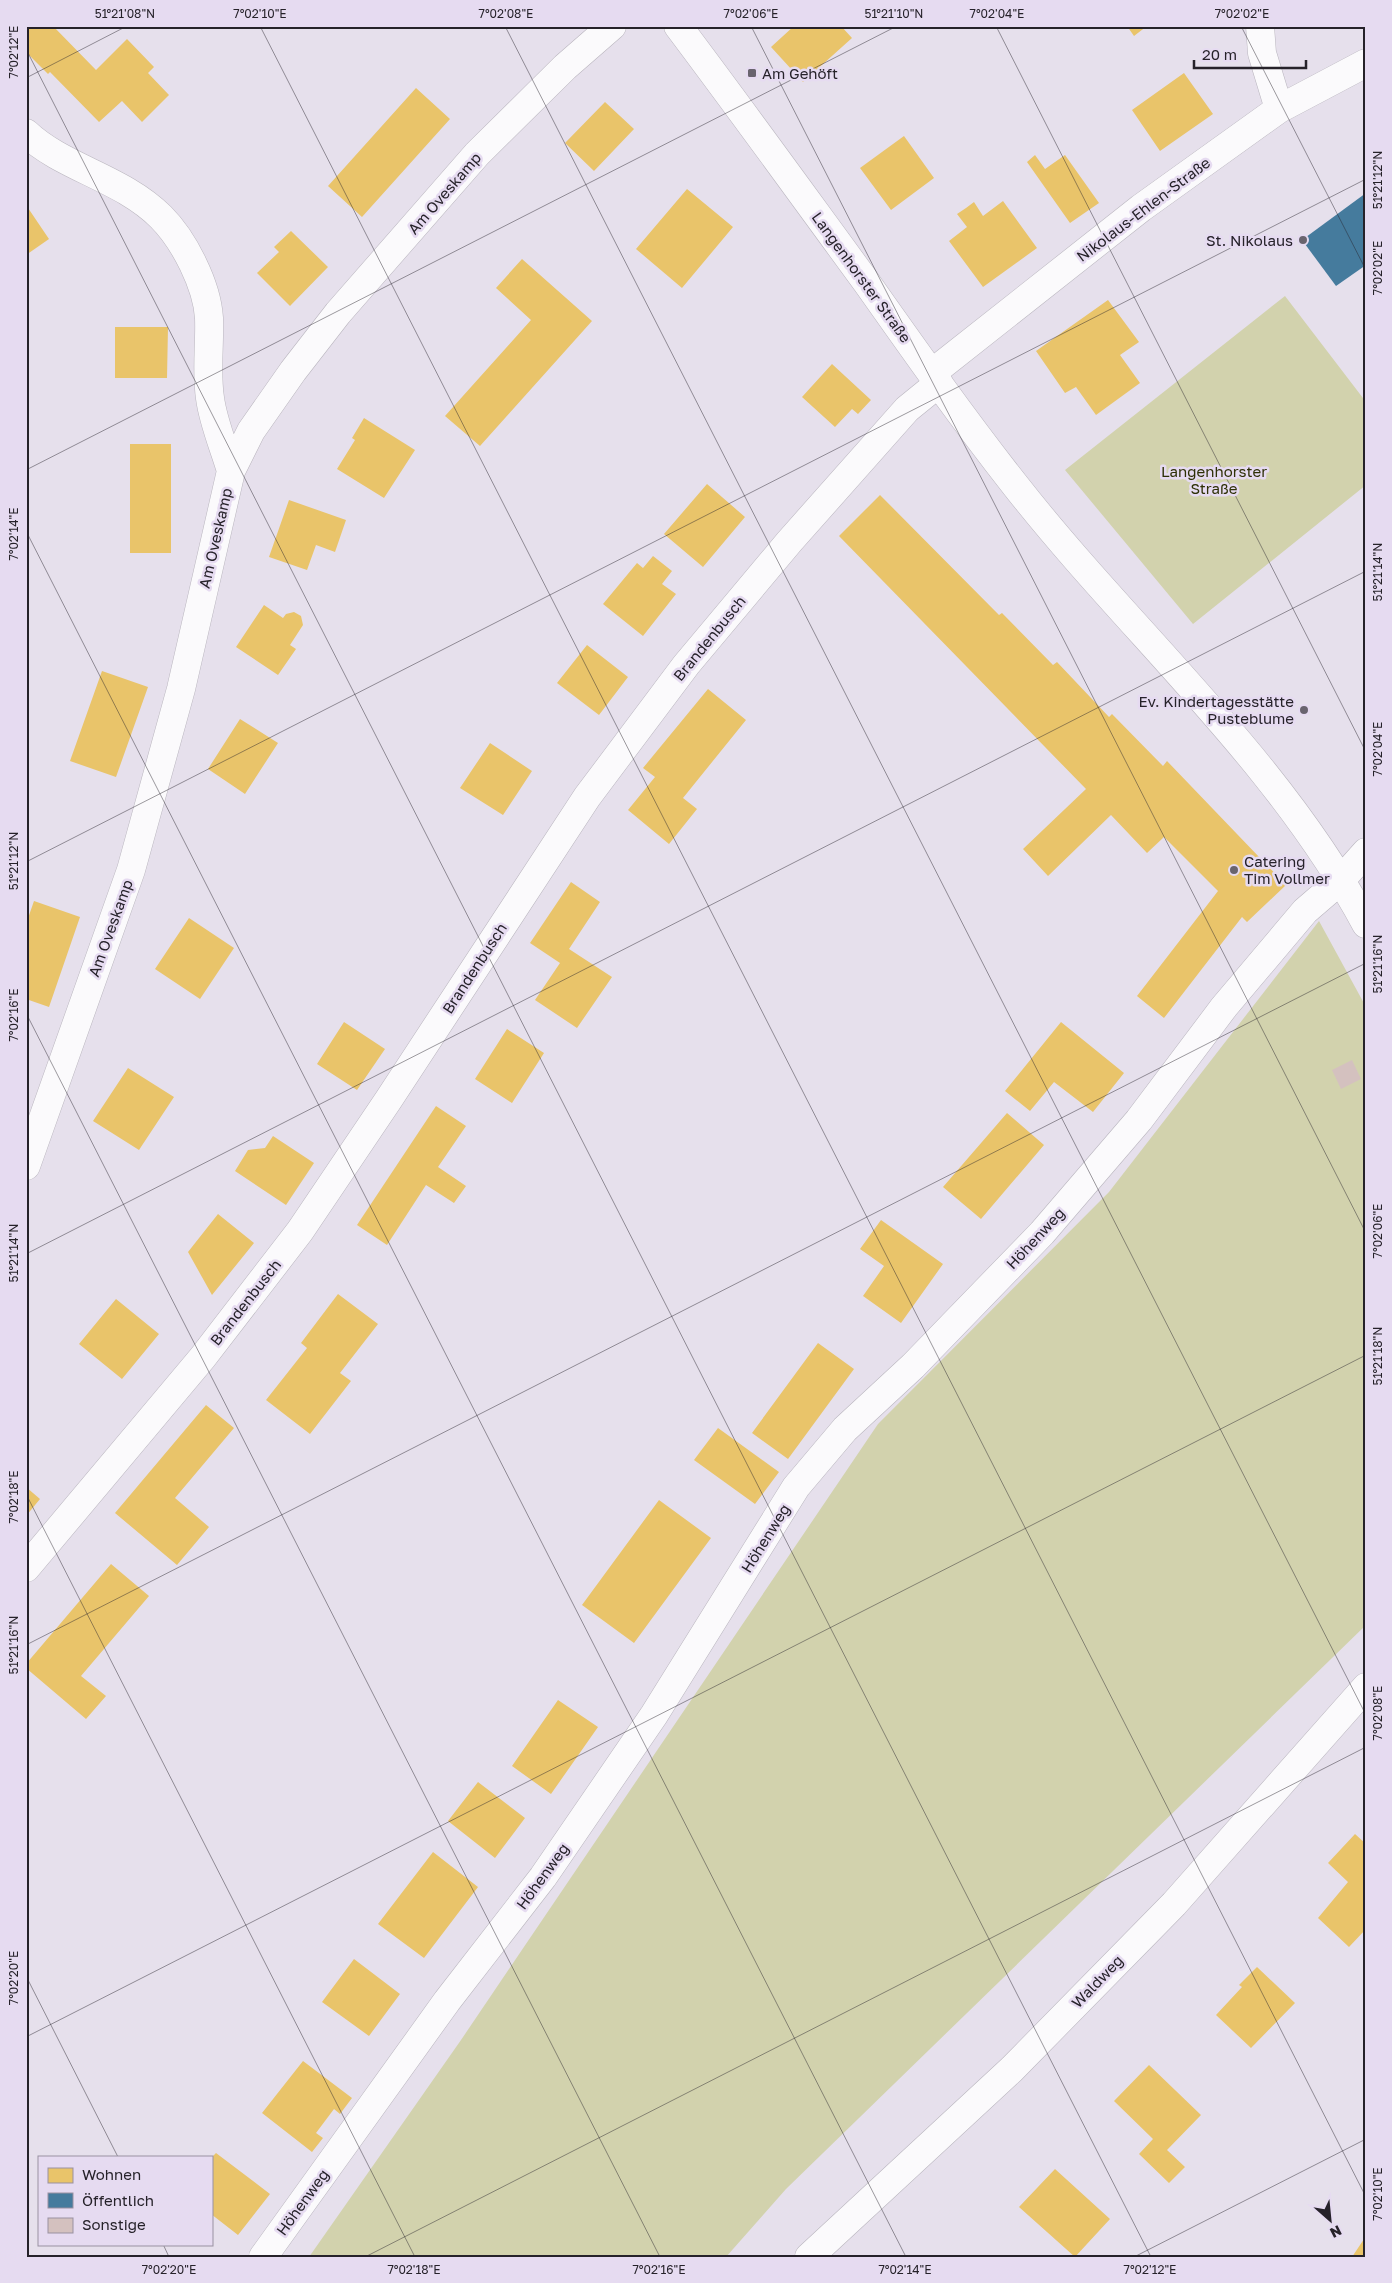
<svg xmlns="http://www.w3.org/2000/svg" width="1392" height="2283" font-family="'Golos Text',sans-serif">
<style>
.green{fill:#d2d2ad}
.homes{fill:#e9c46a}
.public{fill:#457b9d}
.building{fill:#d4c1bf}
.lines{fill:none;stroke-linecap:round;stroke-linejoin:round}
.minor-casing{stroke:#b9b5be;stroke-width:29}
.minor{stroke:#fbfafc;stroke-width:28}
.ticks{fill:none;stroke:#26222a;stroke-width:1;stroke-opacity:0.45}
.poi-dot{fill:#69646e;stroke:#e6dbf1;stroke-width:2}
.labels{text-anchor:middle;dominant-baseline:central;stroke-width:5;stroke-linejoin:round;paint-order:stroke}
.poi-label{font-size:15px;fill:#26222a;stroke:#e6dbf1;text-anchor:start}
.street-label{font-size:15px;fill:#26222a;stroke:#e6dbf1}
.park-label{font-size:15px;fill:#2e3006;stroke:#e6dbf1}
.neatline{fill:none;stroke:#26222a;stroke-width:2}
.ticks-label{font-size:12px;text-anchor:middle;fill:#26222a}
</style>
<rect width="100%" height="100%" fill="#e6e0ec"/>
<path class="green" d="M 1285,296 L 1366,402 L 1366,485 L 1193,624 L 1065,470 Z
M 1319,921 L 1366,1007 L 1366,1625 L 786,2189 L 726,2257 L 309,2257 L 461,2040 L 878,1424 L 1109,1192 Z"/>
<path class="homes" d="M 26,26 L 53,26 L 96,70 L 127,39 L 154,67 L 148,73 L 169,95 L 142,122 L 122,101 L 99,122 L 50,72 L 48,74 L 26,52 Z
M 794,26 L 841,26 L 852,38 L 803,82 L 771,47 Z
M 1127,26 L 1147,26 L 1134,36 Z
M 1184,73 L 1213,114 L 1160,151 L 1132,110 Z
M 416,88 L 450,119 L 362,217 L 328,186 Z
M 605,102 L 634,129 L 594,171 L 565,143 Z
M 904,136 L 934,178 L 891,210 L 860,168 Z
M 1035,155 L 1045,169 L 1065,155 L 1099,203 L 1070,223 L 1027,162 Z
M 687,189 L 733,227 L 682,288 L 636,249 Z
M 1003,201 L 1037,248 L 983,287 L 949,241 L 967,227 L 957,214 L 966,208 L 974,202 L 983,216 Z
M 26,205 L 49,239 L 26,255 Z
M 291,231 L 328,267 L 290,306 L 257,273 L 279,252 L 274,247 Z
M 522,259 L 592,321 L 480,446 L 445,416 L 531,320 L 496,288 Z
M 1108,300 L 1139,342 L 1120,355 L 1140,383 L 1096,415 L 1076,387 L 1065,393 L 1036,351 Z
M 115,327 L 168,327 L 167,378 L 115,378 Z
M 832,364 L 871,400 L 858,414 L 852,409 L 835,427 L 802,397 Z
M 364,418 L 415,450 L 384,498 L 337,469 L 355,440 L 352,438 Z
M 130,444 L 171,444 L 171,553 L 130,553 Z
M 707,484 L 745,517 L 703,567 L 664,534 Z
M 880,495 L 999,615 L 1002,613 L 1053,665 L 1057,662 L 1109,717 L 1112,714 L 1163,766 L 1167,761 L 1286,885 L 1247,922 L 1242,917 L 1164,1018 L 1137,996 L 1218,891 L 1164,837 L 1147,853 L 1111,815 L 1048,876 L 1023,849 L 1086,789 L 839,536 Z
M 289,500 L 346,520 L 335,552 L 316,545 L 307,570 L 269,557 Z
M 653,556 L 672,571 L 662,584 L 676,594 L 643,636 L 603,604 L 637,563 L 643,568 Z
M 264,605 L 283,618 L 286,614 L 294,612 L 301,616 L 303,625 L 290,645 L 296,649 L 278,675 L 236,647 Z
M 587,645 L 628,677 L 599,715 L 557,683 Z
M 102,671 L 148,687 L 116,777 L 70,761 Z
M 708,689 L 746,720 L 683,798 L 697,809 L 669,844 L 628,810 L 655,777 L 643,768 Z
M 240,719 L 278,743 L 245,794 L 208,769 Z
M 490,743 L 532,771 L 503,815 L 460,788 Z
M 571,882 L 600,902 L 569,949 L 612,977 L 577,1028 L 535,1000 L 560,963 L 530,943 Z
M 34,901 L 80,917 L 49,1007 L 26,999 L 26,924 Z
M 189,918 L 234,948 L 200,999 L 155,969 Z
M 344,1022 L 385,1049 L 357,1090 L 317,1064 Z
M 1061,1022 L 1124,1073 L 1093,1112 L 1054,1082 L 1030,1111 L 1005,1091 Z
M 507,1029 L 544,1053 L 512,1103 L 475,1079 Z
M 128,1068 L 174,1097 L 139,1150 L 93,1121 Z
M 436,1106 L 466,1126 L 438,1167 L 466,1186 L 454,1203 L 426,1185 L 387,1245 L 357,1225 Z
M 1007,1113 L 1044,1145 L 981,1219 L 943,1187 Z
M 273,1136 L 314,1163 L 286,1205 L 235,1171 L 248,1150 L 265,1148 Z
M 218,1214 L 254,1243 L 212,1295 L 188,1252 Z
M 881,1220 L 943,1264 L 901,1323 L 863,1296 L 884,1266 L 860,1249 Z
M 338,1294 L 378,1324 L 340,1373 L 351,1381 L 310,1434 L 266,1400 L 307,1348 L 301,1343 Z
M 116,1299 L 159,1334 L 122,1379 L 79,1344 Z
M 818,1343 L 854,1369 L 788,1459 L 752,1433 Z
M 206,1405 L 234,1428 L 175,1498 L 209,1527 L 177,1565 L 115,1513 Z
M 718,1428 L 779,1472 L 755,1504 L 694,1460 Z
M 26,1487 L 40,1499 L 26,1516 Z
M 659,1500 L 711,1538 L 634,1643 L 582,1605 Z
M 111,1564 L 149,1596 L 81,1676 L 106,1696 L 86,1719 L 26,1668 L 26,1664 Z
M 558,1700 L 598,1727 L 551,1794 L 512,1766 Z
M 478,1782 L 525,1818 L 495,1858 L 448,1821 Z
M 1355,1834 L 1366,1844 L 1366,1929 L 1349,1947 L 1318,1918 L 1348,1882 L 1328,1863 Z
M 433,1852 L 478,1887 L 424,1958 L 378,1924 Z
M 354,1959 L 400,1994 L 369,2036 L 322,2002 Z
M 1257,1967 L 1295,2003 L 1251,2048 L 1216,2015 L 1242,1987 L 1239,1985 Z
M 303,2061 L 352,2098 L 340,2114 L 334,2109 L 316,2133 L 323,2138 L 312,2152 L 262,2113 Z
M 1149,2065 L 1201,2115 L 1167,2150 L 1185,2167 L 1169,2183 L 1139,2154 L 1153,2139 L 1114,2101 Z
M 216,2153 L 270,2194 L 238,2235 L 211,2214 L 211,2158 Z
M 1055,2169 L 1110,2219 L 1075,2257 L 1019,2207 Z
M 1366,2236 L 1366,2257 L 1352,2257 Z"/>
<path class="public" d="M 1366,193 L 1366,265 L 1336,286 L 1302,240 Z"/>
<path class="building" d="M 1352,1060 L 1361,1079 L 1341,1089 L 1332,1070 Z"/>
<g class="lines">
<g class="minor-casing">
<path id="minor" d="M 678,26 C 742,111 804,197 867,283 C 915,351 963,419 1015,485 C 1131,633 1276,757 1366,924
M 1260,26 L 1262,53 L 1279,109
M 26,133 C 63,168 122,178 161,217 C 184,240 207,285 209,318 C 210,344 206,372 210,398 C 213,422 224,447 231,471
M 932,373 L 1141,208 L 1279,109 L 1366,63
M 26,1166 L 131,870 L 181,689 L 231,471 L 251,431 L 293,371 L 338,313 L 477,154 L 565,67 L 612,26
M 26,1568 L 203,1357 L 300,1231 L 389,1099 L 587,797 L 686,665 L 789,542 L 907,409 L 939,383
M 263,2257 L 447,2001 L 543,1877 L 654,1715 L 796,1487 L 845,1429 L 913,1366 L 1042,1233 L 1139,1120 L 1224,1007 L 1305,911 L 1341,880 L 1366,852
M 809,2257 L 1012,2069 L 1174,1904 L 1366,1687"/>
</g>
<use href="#minor" class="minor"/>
</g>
<path class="ticks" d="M 260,26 L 1366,2197M 505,26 L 1366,1715M 751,26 L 1366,1233M 996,26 L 1366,752M 1241,26 L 1366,270M 26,49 L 1151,2257M 26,78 L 127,26M 26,470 L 897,26M 26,531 L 906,2257M 26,862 L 1366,179M 26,1013 L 660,2257M 26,1254 L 1366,571M 26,1494 L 415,2257M 26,1645 L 1366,963M 26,1976 L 118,2157M 26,2037 L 1366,1355M 163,2244 L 169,2257M 365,2257 L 1366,1747M 1134,2257 L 1366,2139"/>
<g class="poi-dot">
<rect x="747" y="68" width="10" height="10" rx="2.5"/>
<circle cx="1303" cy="240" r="5"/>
<circle cx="1304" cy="710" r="5"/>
<circle cx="1234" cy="870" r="5"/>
</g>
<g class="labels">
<g class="poi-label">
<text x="762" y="73">Am Gehöft</text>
<text x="1293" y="240" text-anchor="end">St. Nikolaus</text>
<text x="1294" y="701" text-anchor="end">Ev. Kindertagesstätte<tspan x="1294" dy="17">Pusteblume</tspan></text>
<text x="1244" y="861">Catering<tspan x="1244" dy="17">Tim Vollmer</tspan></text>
</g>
<g class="street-label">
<text transform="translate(444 193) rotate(-49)">Am Oveskamp</text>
<text transform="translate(1143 209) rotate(-37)">Nikolaus-Ehlen-Straße</text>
<text transform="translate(862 277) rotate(54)">Langenhorster Straße</text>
<text transform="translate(215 538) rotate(-77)">Am Oveskamp</text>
<text transform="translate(709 638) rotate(-51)">Brandenbusch</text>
<text transform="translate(110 928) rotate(-70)">Am Oveskamp</text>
<text transform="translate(474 968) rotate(-57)">Brandenbusch</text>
<text transform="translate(1035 1238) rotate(-47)">Höhenweg</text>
<text transform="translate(245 1302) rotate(-52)">Brandenbusch</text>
<text transform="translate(765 1538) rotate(-58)">Höhenweg</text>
<text transform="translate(542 1876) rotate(-54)">Höhenweg</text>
<text transform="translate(1097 1981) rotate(-46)">Waldweg</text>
<text transform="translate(302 2202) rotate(-54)">Höhenweg</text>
</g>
<g class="park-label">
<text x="1214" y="471">Langenhorster<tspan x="1214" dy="17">Straße</tspan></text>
</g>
</g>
<rect width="1392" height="2283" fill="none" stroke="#e6dbf1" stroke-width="55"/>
<rect x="38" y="2156" width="175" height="90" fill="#e6dbf1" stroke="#9991a1"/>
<rect x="48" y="2168" width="25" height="15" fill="#e9c46a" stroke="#9991a1"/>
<text x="82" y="2180" font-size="15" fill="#26222a">Wohnen</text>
<rect x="48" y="2193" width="25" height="15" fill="#457b9d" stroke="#9991a1"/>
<text x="82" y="2206" font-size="15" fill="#26222a">Öffentlich</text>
<rect x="48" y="2218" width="25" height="15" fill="#d4c1bf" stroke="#9991a1"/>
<text x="82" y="2230" font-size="15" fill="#26222a">Sonstige</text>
<g transform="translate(1330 2220) rotate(153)" stroke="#e6dbf1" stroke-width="4" paint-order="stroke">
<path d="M0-4L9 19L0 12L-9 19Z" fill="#26222a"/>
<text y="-8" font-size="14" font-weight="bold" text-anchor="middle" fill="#26222a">N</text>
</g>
<path d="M1194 60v8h112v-8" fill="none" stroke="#26222a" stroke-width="2.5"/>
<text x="1202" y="60" font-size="15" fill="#26222a" stroke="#e6dbf1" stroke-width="4" paint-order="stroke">20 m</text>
<rect x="28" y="28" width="1336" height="2228" class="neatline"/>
<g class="ticks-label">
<text x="125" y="18">51°21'08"N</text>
<text x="260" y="18">7°02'10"E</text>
<text x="506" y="18">7°02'08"E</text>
<text x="751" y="18">7°02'06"E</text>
<text x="894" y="18">51°21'10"N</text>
<text x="997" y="18">7°02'04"E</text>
<text x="1242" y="18">7°02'02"E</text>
<text transform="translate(14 52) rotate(-90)" y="4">7°02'12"E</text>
<text transform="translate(1378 180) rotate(-90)" y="4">51°21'12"N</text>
<text transform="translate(1378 268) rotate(-90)" y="4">7°02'02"E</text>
<text transform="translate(14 534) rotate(-90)" y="4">7°02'14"E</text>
<text transform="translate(1378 572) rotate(-90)" y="4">51°21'14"N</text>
<text transform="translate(1378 749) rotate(-90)" y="4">7°02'04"E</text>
<text transform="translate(14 861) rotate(-90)" y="4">51°21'12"N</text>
<text transform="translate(1378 964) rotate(-90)" y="4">51°21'16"N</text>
<text transform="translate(14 1015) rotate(-90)" y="4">7°02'16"E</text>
<text transform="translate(1378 1231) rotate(-90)" y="4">7°02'06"E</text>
<text transform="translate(14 1253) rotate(-90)" y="4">51°21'14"N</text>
<text transform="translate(1378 1356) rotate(-90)" y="4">51°21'18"N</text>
<text transform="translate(14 1497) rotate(-90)" y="4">7°02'18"E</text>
<text transform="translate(14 1645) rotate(-90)" y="4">51°21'16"N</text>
<text transform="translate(1378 1713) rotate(-90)" y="4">7°02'08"E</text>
<text transform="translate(14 1978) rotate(-90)" y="4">7°02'20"E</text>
<text transform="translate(1378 2194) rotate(-90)" y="4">7°02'10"E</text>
<text x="169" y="2274">7°02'20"E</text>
<text x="414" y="2274">7°02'18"E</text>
<text x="659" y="2274">7°02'16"E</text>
<text x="905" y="2274">7°02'14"E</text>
<text x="1150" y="2274">7°02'12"E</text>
</g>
</svg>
